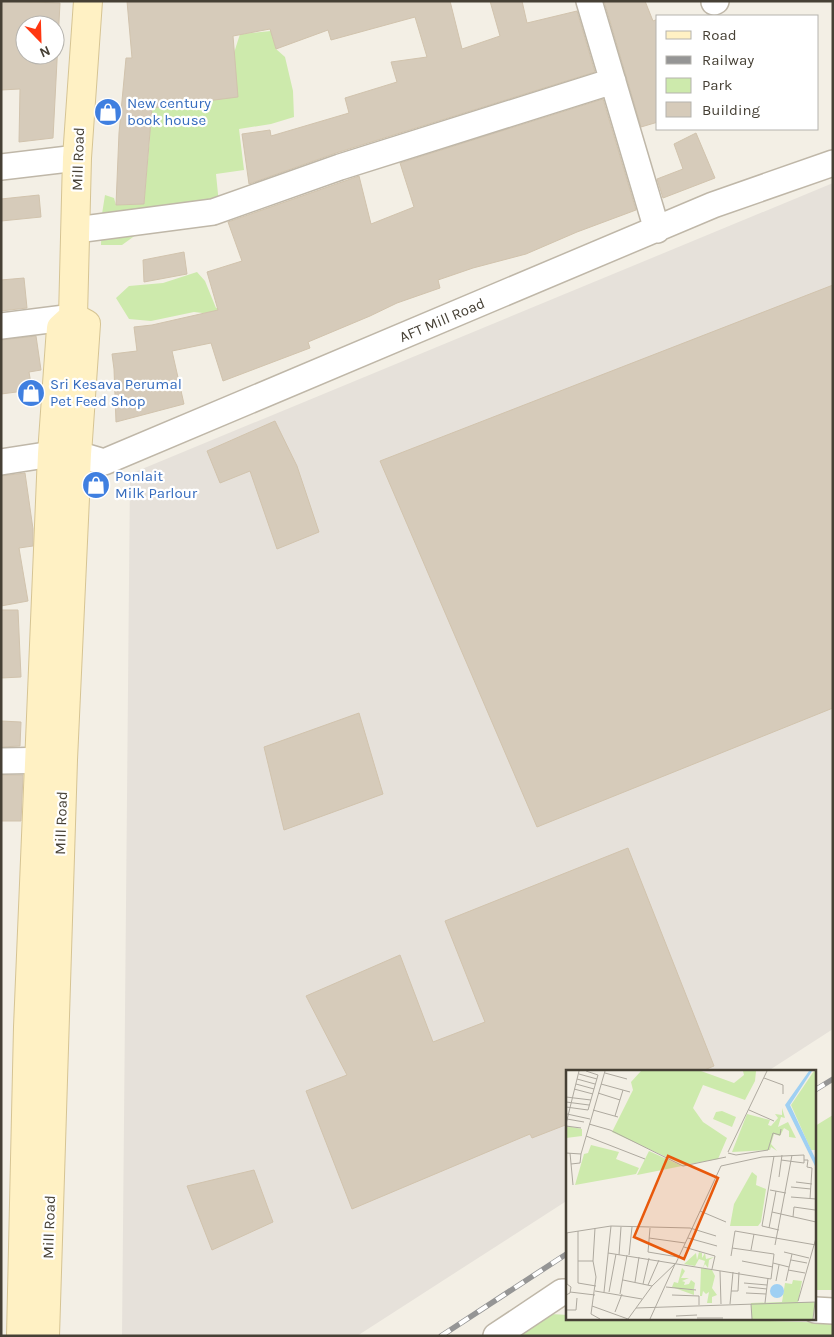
<svg xmlns="http://www.w3.org/2000/svg" width="834" height="1337" font-family="Karla,sans-serif">
<style>
.industrial{fill:#e6e1da}
.green{fill:#cdeaac}
.building{fill:#d6cbba;stroke:#d1c3ad;fill-rule:evenodd}
.lines{fill:none;stroke-linecap:round;stroke-linejoin:round}
.street-casing{stroke:#bfb7a8;stroke-width:28}
.secondary-casing{stroke:#d6c493;stroke-width:30}
.street{stroke:#fff;stroke-width:25}
.secondary{stroke:#fff1c4;stroke-width:28}
.rail-casing{stroke:#959595;stroke-width:5.5}
.rail{stroke:#fff;stroke-width:4;stroke-dasharray:11;stroke-linecap:butt}
.labels{text-anchor:middle;dominant-baseline:central;stroke-width:4.5;stroke-linejoin:round;paint-order:stroke}
.shop-label{font-size:15px;fill:#366cbe;stroke:#fff;text-anchor:start}
.street-label{font-size:15px;fill:#464035;stroke:#fff}
.inset-road{fill:none;stroke:#aea99f;stroke-width:1}
.view{fill:#e8590c;fill-opacity:0.15;stroke:#e8590c;stroke-width:2.5}
.inset-edge{fill:none;stroke:#464035;stroke-width:2.5}
</style>
<rect width="100%" height="100%" fill="#f3efe5"/>
<path class="industrial" d="M 833,183 L 833,1029 L 768,1071 L 568,1071 L 568,1200 L 357,1336 L 122,1336 L 130,474 Z"/>
<path class="green" d="M 271,31 L 276,49 L 285,57 L 293,91 L 294,117 L 271,124 L 239,129 L 244,170 L 216,174 L 219,204 L 140,232 L 122,245 L 101,245 L 102,214 L 105,195 L 114,198 L 116,205 L 144,204 L 150,137 L 150,108 L 234,53 L 240,34 Z
M 197,272 L 205,281 L 216,308 L 246,300 L 251,311 L 203,313 L 194,312 L 151,321 L 129,319 L 116,298 L 129,286 L 163,283 Z
M 833,1115 L 833,1290 L 815,1290 L 815,1126 Z
M 551,1314 L 568,1315 L 568,1318 L 681,1318 L 833,1323 L 833,1336 L 518,1336 Z"/>
<path class="building" d="M 1,1 L 60,3 L 53,138 L 19,142 L 20,89 L 1,90 ZM 25,25 L 55,25 L 55,55 L 25,55 Z
M 127,1 L 450,1 L 462,49 L 500,36 L 490,1 L 522,1 L 527,23 L 577,11 L 595,72 L 336,153 L 249,184 L 242,134 L 270,130 L 271,136 L 349,113 L 345,98 L 397,82 L 391,62 L 427,57 L 415,17 L 331,40 L 328,30 L 276,49 L 270,29 L 233,36 L 238,97 L 152,108 L 144,204 L 116,205 L 119,133 L 126,58 L 132,58 Z
M 604,1 L 645,1 L 653,21 L 658,19 L 658,122 L 641,127 Z
M 603,99 L 636,210 L 577,232 L 526,254 L 473,268 L 438,280 L 440,288 L 397,303 L 370,316 L 308,342 L 310,348 L 223,381 L 211,343 L 172,351 L 184,404 L 116,422 L 114,369 L 112,354 L 137,351 L 134,327 L 152,325 L 218,310 L 207,272 L 242,261 L 228,222 L 359,176 L 371,224 L 414,207 L 400,163 Z
M 696,133 L 715,178 L 663,198 L 657,179 L 683,169 L 674,144 Z
M 39,195 L 41,217 L 1,221 L 1,199 Z
M 184,252 L 187,274 L 144,282 L 143,260 Z
M 24,278 L 27,308 L 1,311 L 1,280 Z
M 833,285 L 833,708 L 537,827 L 380,461 Z
M 36,336 L 41,370 L 29,372 L 32,390 L 1,394 L 1,340 Z
M 275,421 L 297,466 L 319,532 L 277,549 L 250,471 L 220,483 L 207,451 Z
M 25,473 L 33,529 L 33,546 L 19,548 L 28,601 L 1,606 L 1,476 Z
M 1,610 L 18,610 L 21,677 L 1,678 Z
M 359,713 L 383,794 L 284,830 L 264,747 Z
M 1,721 L 21,722 L 20,746 L 1,747 Z
M 1,775 L 23,775 L 21,821 L 1,821 Z
M 628,848 L 714,1066 L 702,1071 L 568,1071 L 568,1124 L 532,1138 L 530,1134 L 352,1209 L 306,1091 L 347,1075 L 306,996 L 400,955 L 433,1042 L 485,1022 L 445,921 Z
M 254,1170 L 273,1222 L 212,1250 L 187,1186 Z"/>
<g class="lines">
<g class="street-casing">
<path id="street" d="M 589,1 L 657,230
M 714,2 L 716,1
M 1,167 L 77,158
M 76,230 L 213,212 L 340,167 L 613,81
M 1,326 L 73,317
M 1,462 L 52,454 L 77,454 L 104,462 L 713,205 L 833,163
M 1,761 L 59,760
M 815,1310 L 833,1311
M 496,1336 L 562,1292 L 568,1292"/>
</g>
<g class="secondary-casing">
<path id="secondary" d="M 21,1336 L 28,1027 L 52,454 L 61,328 L 73,317 L 77,158 L 88,1
M 45,1336 L 63,760 L 77,454 L 86,324 L 73,317"/>
</g>
<use href="#street" class="street"/>
<use href="#secondary" class="secondary"/>
<g class="rail-casing">
<path id="rail" d="M 815,1090 L 833,1079
M 441,1336 L 568,1253"/>
</g>
<use href="#rail" class="rail"/>
</g>
<defs>
<g id="shop-disc" transform="scale(1.4375)"><circle r="9.5" fill="#3f7fe0" stroke="#fff"/><path d="M-5-2.5h2.3a2.7 3.5 0 0 1 5.4 0H5L5.5 6h-11ZM-1.5-2.5h3a1.5 2.3 0 0 0-3 0Z" fill="#fff"/></g>
</defs>
<g fill-rule="evenodd">
<use href="#shop-disc" x="108" y="112"/>
<use href="#shop-disc" x="31" y="393"/>
<use href="#shop-disc" x="96" y="485"/>
</g>
<g class="labels">
<g class="shop-label">
<text x="127" y="103">New century<tspan x="127" dy="17">book house</tspan></text>
<text x="50" y="384">Sri Kesava Perumal<tspan x="50" dy="17">Pet Feed Shop</tspan></text>
<text x="115" y="476">Ponlait<tspan x="115" dy="17">Milk Parlour</tspan></text>
</g>
<g class="street-label">
<text transform="translate(78 159) rotate(-88)">Mill Road</text>
<text transform="translate(442 320) rotate(-23)">AFT Mill Road</text>
<text transform="translate(61 823) rotate(-88)">Mill Road</text>
<text transform="translate(49 1227) rotate(-88)">Mill Road</text>
</g>
</g>
<g transform="translate(566 1070)">
<rect width="250" height="250" fill="#f3efe5"/>
<path d="M 75,1 L 135,1 L 168,13 L 178,5 L 177,1 L 190,1 L 189,11 L 179,30 L 137,15 L 127,38 L 137,52 L 161,68 L 152,89 L 118,95 L 46,62 L 67,20 L 65,12 ZM 248,1 L 250,1 L 250,80 L 245,80 L 225,35 ZM 216,38 L 219,48 L 215,47 L 212,57 L 222,52 L 230,68 L 223,67 L 223,61 L 218,58 L 214,66 L 208,64 L 205,74 L 211,81 L 205,77 L 204,80 L 166,82 L 181,44 L 204,50 L 202,55 L 205,56 L 212,48 L 209,44 L 216,45 ZM 156,41 L 170,47 L 166,57 L 147,49 L 150,42 ZM 0,56 L 16,59 L 16,66 L 0,68 ZM 25,75 L 53,82 L 50,89 L 73,98 L 70,104 L 9,115 L 18,84 L 22,83 ZM 83,81 L 116,96 L 71,105 ZM 186,102 L 191,106 L 190,115 L 200,119 L 195,152 L 192,156 L 164,156 L 168,134 ZM 133,182 L 136,183 L 136,188 L 139,183 L 140,189 L 148,187 L 143,190 L 142,198 L 139,194 L 137,198 L 139,191 L 133,189 L 129,196 L 118,194 L 130,183 L 131,190 ZM 116,198 L 119,201 L 115,208 L 123,208 L 116,211 L 119,212 L 118,215 L 123,214 L 125,210 L 129,213 L 128,219 L 116,219 L 128,220 L 128,225 L 106,217 L 108,212 L 112,213 ZM 135,198 L 146,200 L 149,206 L 146,218 L 151,225 L 146,227 L 146,233 L 141,233 L 143,222 L 140,224 L 137,221 L 136,226 L 134,226 ZM 227,210 L 236,211 L 232,232 L 249,232 L 247,249 L 186,249 L 185,233 L 216,232 L 219,213 L 226,214 Z" fill="#cdeaac"/>
<path d="M 243,1 L 246,1 L 224,35 L 250,90 L 250,98 L 219,35 ZM204 221a7 7 0 1 1 14 0a7 7 0 1 1-14 0Z" fill="#9fd0f3"/>
<path class="inset-road" d="M 39,3 L 61,9M 13,4 L 31,9M 198,8 L 217,15 L 217,24M 11,9 L 29,14M 10,14 L 28,19M 35,14 L 64,22M 8,19 L 27,24M 32,23 L 54,30M 0,27 L 25,30M 0,32 L 23,35M 0,37 L 22,40 L 32,5 L 20,1M 27,40 L 52,47M 183,40 L 208,51M 1,44 L 24,49M 49,46 L 57,20M 1,49 L 18,52M 0,54 L 13,1M 23,54 L 44,60 L 117,96 L 160,87M 0,56 L 15,58M 20,66 L 79,89M 162,82 L 201,1M 0,83 L 15,84 L 39,1M 4,83 L 7,115M 162,83 L 170,85 L 202,80 L 207,63 L 214,65 L 215,59M 208,86 L 196,156 L 213,160M 238,90 L 242,90 L 241,97 L 246,98 L 244,129M 5,94 L 14,93 L 15,84M 155,96 L 196,87 L 238,85 L 238,93 L 215,90M 213,107 L 216,85M 230,112 L 246,114M 225,117 L 245,119M 204,120 L 220,123M 225,127 L 250,129M 0,133 L 0,151M 134,141 L 160,152M 206,142 L 250,152M 227,147 L 228,137 L 249,140M 29,158 L 27,191 L 30,207 L 25,244 L 34,249M 84,158 L 82,182 L 112,187M 203,158 L 210,121M 12,161 L 12,213 L 30,216M 0,163 L 45,156 L 124,158 L 150,166M 83,168 L 119,173M 122,168 L 151,176M 209,175 L 226,85M 118,177 L 149,186 L 146,199M 185,180 L 188,164M 218,182 L 243,188M 42,183 L 205,209 L 208,184 L 166,178M 53,185 L 55,157M 63,185 L 66,157M 165,186 L 169,161 L 250,175M 225,190 L 241,193M 12,191 L 27,191M 176,191 L 207,197M 207,193 L 223,197M 222,200 L 239,203M 154,201 L 155,234M 57,210 L 86,216M 210,211 L 213,195M 220,211 L 226,184M 69,212 L 73,187M 178,213 L 201,215M 1,214 L 1,163M 77,214 L 83,188M 82,215 L 93,190M 100,217 L 130,220M 182,217 L 201,219M 29,221 L 76,229M 165,221 L 172,221 L 173,202M 4,222 L 29,225M 38,222 L 45,156M 43,222 L 50,184M 180,223 L 200,224M 54,224 L 61,185M 0,225 L 4,223 L 5,217 L 1,214M 106,225 L 133,226 L 133,235M 232,231 L 250,168M 199,233 L 202,208M 164,234 L 167,202M 185,234 L 186,249M 26,236 L 62,249M 70,238 L 250,232M 0,240 L 10,240 L 11,228M 49,242 L 56,224M 110,246 L 131,245M 131,248 L 157,248M 62,249 L 86,216 L 110,193 L 155,96M 84,249 L 109,194M 247,249 L 249,232"/>
<path class="view" d="M 102,86 L 152,108 L 118,189 L 68,167 Z"/>
<rect width="250" height="250" class="inset-edge"/>
</g>
<rect width="834" height="1337" fill="none" stroke="#464035" stroke-width="5"/>
<rect x="656" y="15" width="162" height="115" fill="#ffffff" stroke="#b5b3ae"/>
<rect x="666" y="31" width="25" height="8" fill="#fff1c4" stroke="#b5b3ae"/>
<text x="702" y="40" font-size="15" fill="#464035">Road</text>
<rect x="666" y="56" width="25" height="8" fill="#959595" stroke="#b5b3ae"/>
<text x="702" y="65" font-size="15" fill="#464035">Railway</text>
<rect x="666" y="78" width="25" height="15" fill="#cdeaac" stroke="#b5b3ae"/>
<text x="702" y="90" font-size="15" fill="#464035">Park</text>
<rect x="666" y="102" width="25" height="15" fill="#d6cbba" stroke="#b5b3ae"/>
<text x="702" y="115" font-size="15" fill="#464035">Building</text>
<g transform="translate(40 40) rotate(157)"><circle r="24" fill="#ffffff" stroke="#b5b3ae"/>
<path d="M0-4L9 19L0 12L-9 19Z" fill="#ff3711"/>
<text y="-8" font-size="14" font-weight="bold" text-anchor="middle" fill="#464035">N</text>
</g>
</svg>
